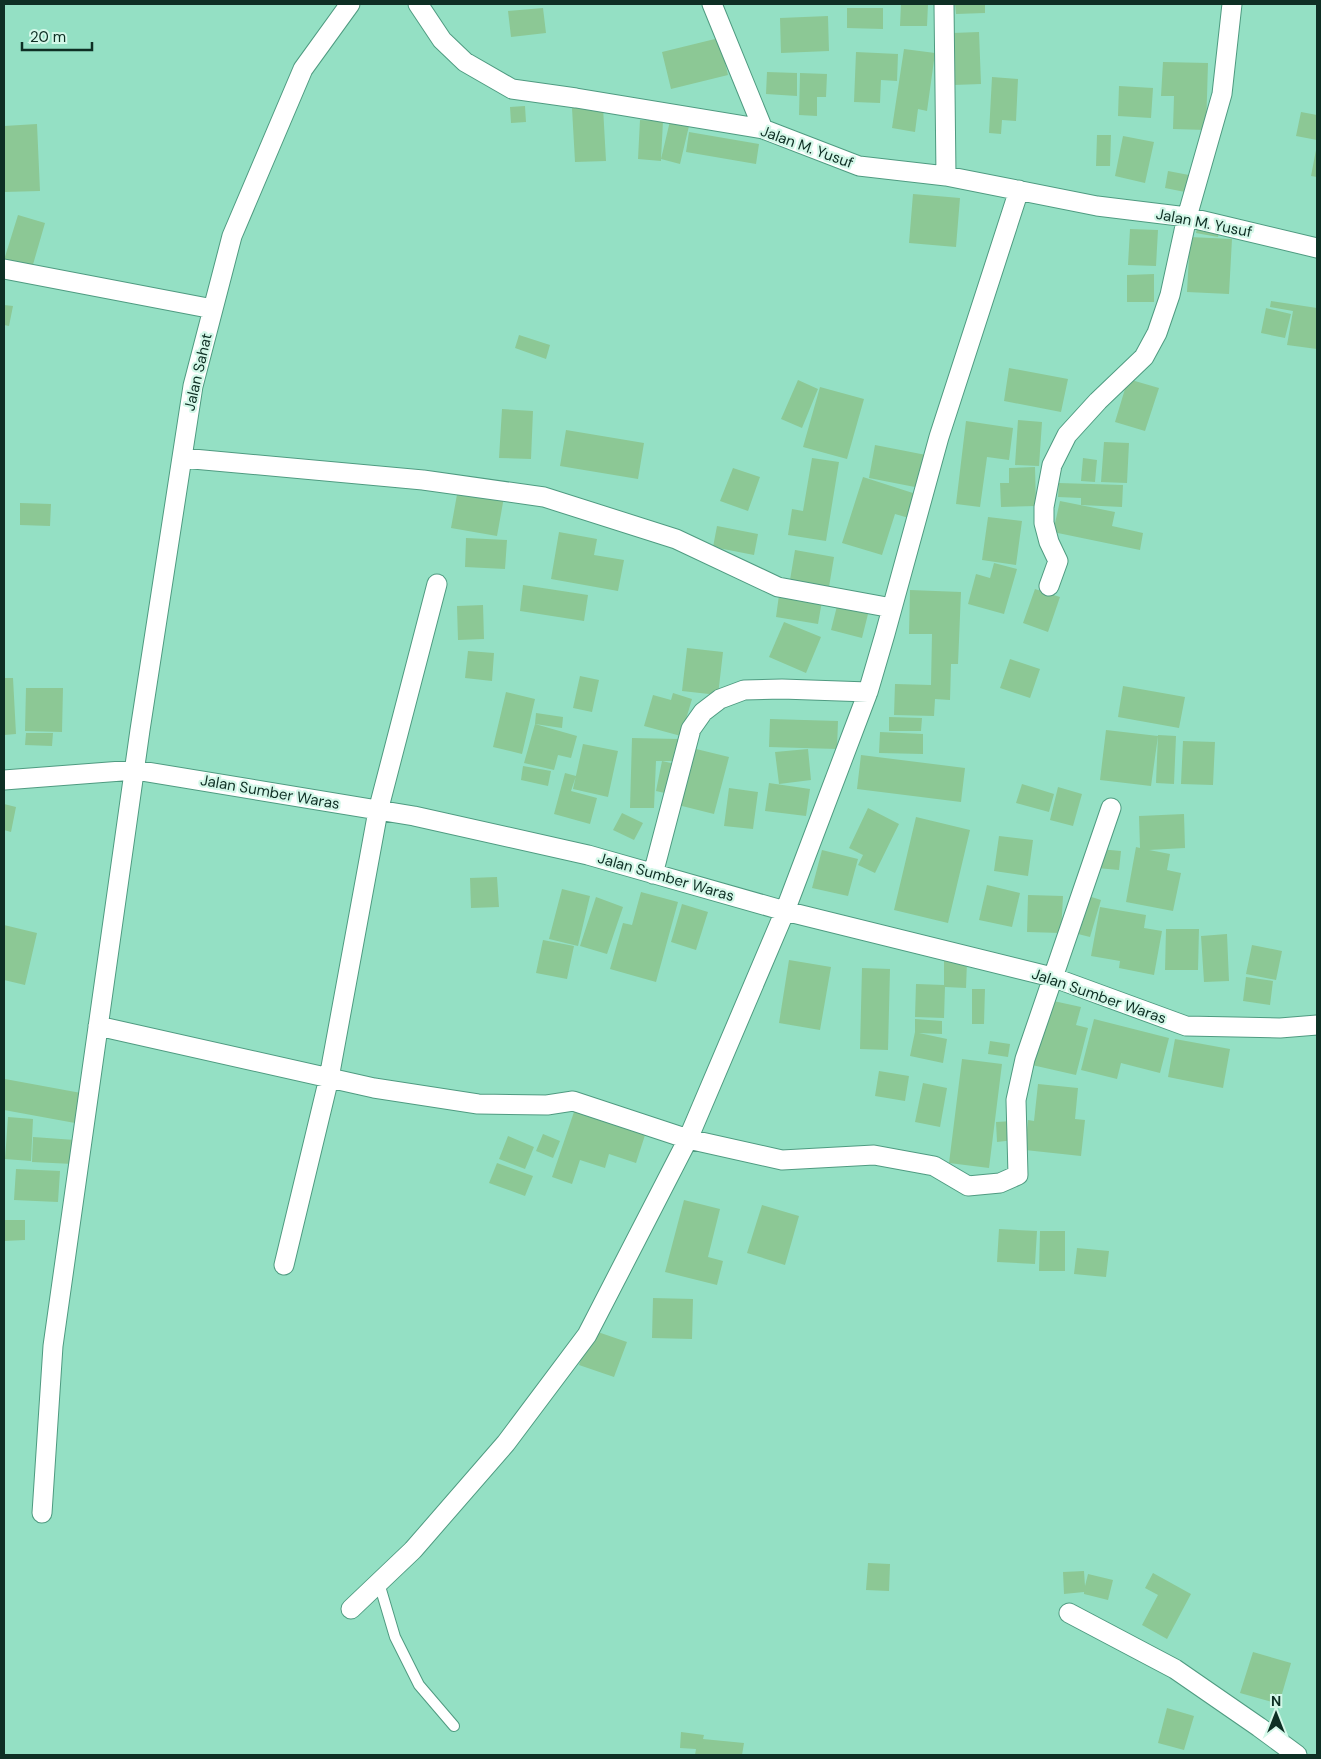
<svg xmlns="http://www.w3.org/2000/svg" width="1321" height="1759" font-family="'DM Sans',sans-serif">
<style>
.building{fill:#8cc895}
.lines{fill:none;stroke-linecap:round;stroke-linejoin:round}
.service-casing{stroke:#4f9b81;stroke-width:12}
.minor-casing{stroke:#4f9b81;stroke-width:21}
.service{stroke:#fff;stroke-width:10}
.minor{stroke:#fff;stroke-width:19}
.labels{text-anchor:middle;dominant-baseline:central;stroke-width:4.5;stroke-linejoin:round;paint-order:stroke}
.street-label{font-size:15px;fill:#0e2f24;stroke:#d4f8e9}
</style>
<rect width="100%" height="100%" fill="#94e0c4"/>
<path class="building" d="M 901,4 L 928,4 L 927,26 L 900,26 Z
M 955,4 L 985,4 L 985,13 L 956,14 Z
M 543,8 L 546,33 L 511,37 L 508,11 Z
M 847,8 L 883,8 L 883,29 L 847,28 Z
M 828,16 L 829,51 L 781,53 L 780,18 Z
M 979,32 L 981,84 L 953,85 L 952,33 Z
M 719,38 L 728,75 L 671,89 L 662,52 Z
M 904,49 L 935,53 L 927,111 L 918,109 L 915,132 L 892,128 Z
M 856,52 L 898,54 L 897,81 L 881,80 L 880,103 L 854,102 Z
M 1163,62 L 1208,63 L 1206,130 L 1173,129 L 1174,96 L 1161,96 Z
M 767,72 L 797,73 L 797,96 L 766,94 Z
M 800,73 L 827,74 L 826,97 L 817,97 L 817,116 L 799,115 Z
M 992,77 L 1018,79 L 1016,121 L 1002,120 L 1001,134 L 989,133 Z
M 1119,86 L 1153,88 L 1151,118 L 1118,116 Z
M 525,106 L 526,122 L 511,123 L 510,107 Z
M 603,107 L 606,161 L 575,162 L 572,108 Z
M 1301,112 L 1317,115 L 1317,140 L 1296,136 Z
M 640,120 L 663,121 L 661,159 L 670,121 L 689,126 L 680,164 L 661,159 L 661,161 L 638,159 Z
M 37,124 L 40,191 L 4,192 L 4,126 Z
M 689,132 L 759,144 L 756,164 L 686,152 Z
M 1097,135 L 1111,135 L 1110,166 L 1096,166 Z
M 1123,136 L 1154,142 L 1145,183 L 1115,176 Z
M 1316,150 L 1317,150 L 1317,177 L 1311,176 Z
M 1168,171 L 1189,175 L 1185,192 L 1165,188 Z
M 913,194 L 960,198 L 956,247 L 909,243 Z
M 18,215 L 45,223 L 32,268 L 4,260 Z
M 1198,223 L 1220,227 L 1218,237 L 1196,233 Z
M 1130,229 L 1158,230 L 1156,266 L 1128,265 Z
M 1190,237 L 1232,239 L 1229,294 L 1187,292 Z
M 1154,274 L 1154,302 L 1127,302 L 1127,275 Z
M 1271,301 L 1317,308 L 1317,349 L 1287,345 L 1293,311 L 1270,307 Z
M 4,305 L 13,306 L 9,326 L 4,325 Z
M 1266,308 L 1291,314 L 1285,338 L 1261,333 Z
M 519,335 L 550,345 L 546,359 L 515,348 Z
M 1009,368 L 1068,379 L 1061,412 L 1004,401 Z
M 1128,379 L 1159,388 L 1145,431 L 1115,422 Z
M 798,380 L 818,389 L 802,428 L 781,419 Z
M 820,387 L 864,399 L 847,459 L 803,447 Z
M 502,409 L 533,411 L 531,459 L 499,458 Z
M 1018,420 L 1042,422 L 1039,466 L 1015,465 Z
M 966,421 L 1013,428 L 1009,460 L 987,457 L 980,507 L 956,504 Z
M 566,430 L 644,443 L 638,479 L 560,466 Z
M 1104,442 L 1129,443 L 1127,483 L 1101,482 Z
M 875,445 L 926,455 L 920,488 L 869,478 Z
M 812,458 L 839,462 L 826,541 L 788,535 L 792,509 L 803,511 Z
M 1083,458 L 1097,460 L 1095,482 L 1081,481 Z
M 1035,467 L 1036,506 L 1001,507 L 1000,483 L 1009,483 L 1009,468 Z
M 733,468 L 760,477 L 748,511 L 720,501 Z
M 863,477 L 916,494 L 909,518 L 895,514 L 882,555 L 842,543 Z
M 1059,483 L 1123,485 L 1122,507 L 1081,505 L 1081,498 L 1058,497 Z
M 458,489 L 504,497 L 497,536 L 451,528 Z
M 1060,501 L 1115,512 L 1112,526 L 1143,533 L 1140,550 L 1053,532 Z
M 20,503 L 51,504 L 50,526 L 20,525 Z
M 988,517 L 1022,521 L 1016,565 L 982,560 Z
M 717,526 L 758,534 L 754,555 L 713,547 Z
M 559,532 L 597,539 L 594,555 L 624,560 L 618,591 L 551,579 Z
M 466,538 L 507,540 L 505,569 L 465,567 Z
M 795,550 L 834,557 L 828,593 L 789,586 Z
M 994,563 L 1017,569 L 1004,614 L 968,604 L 976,574 L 990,578 Z
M 523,585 L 588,595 L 584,621 L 520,611 Z
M 1035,589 L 1060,597 L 1048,632 L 1023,623 Z
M 910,590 L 961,592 L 958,664 L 951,664 L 950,700 L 935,699 L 934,716 L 894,715 L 895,684 L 931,685 L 932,634 L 909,634 Z
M 779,595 L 822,601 L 818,624 L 776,617 Z
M 838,602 L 869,610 L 862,638 L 831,630 Z
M 483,605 L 484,639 L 458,640 L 457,606 Z
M 784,622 L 821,637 L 806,673 L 769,657 Z
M 687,648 L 723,652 L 718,695 L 682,691 Z
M 468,651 L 494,653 L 492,681 L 465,678 Z
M 1010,659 L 1040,669 L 1030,698 L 1000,688 Z
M 580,676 L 599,680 L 592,712 L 573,708 Z
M 4,678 L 13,678 L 16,734 L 4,735 Z
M 1123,686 L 1185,697 L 1179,728 L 1118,717 Z
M 26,688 L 63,688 L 62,732 L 25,731 Z
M 506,692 L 535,699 L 522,754 L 493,747 Z
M 673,693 L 692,699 L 681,736 L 644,726 L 653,695 L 671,700 Z
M 536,713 L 563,717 L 562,728 L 535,724 Z
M 889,717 L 922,718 L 921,731 L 889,731 Z
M 770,719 L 838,721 L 837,749 L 769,747 Z
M 535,724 L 577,736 L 571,758 L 558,755 L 554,770 L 524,763 Z
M 1106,730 L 1158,736 L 1151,786 L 1100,780 Z
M 880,732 L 923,734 L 923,754 L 879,753 Z
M 26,733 L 53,733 L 52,746 L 25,745 Z
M 1158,735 L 1176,736 L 1174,784 L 1156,783 Z
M 632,738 L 678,739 L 678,761 L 656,761 L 654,808 L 630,808 Z
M 1183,741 L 1215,742 L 1213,785 L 1181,784 Z
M 583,744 L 618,751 L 608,797 L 573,789 Z
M 692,748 L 729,757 L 714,814 L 678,805 Z
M 808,749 L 811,780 L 779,784 L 775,752 Z
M 861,755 L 965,768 L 961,802 L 857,789 Z
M 662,761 L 675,764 L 669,794 L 656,791 Z
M 523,766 L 551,771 L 548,786 L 521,780 Z
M 565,773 L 576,776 L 571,791 L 597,798 L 590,824 L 554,814 Z
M 769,783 L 810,789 L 806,816 L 765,811 Z
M 1022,784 L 1054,794 L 1049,812 L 1016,803 Z
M 1058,787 L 1082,794 L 1073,826 L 1050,820 Z
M 729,788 L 758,792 L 753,829 L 724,826 Z
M 4,804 L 16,807 L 11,832 L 4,830 Z
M 868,808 L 899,824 L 875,873 L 858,865 L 863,855 L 849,848 Z
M 622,813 L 643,823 L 634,840 L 613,830 Z
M 1184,814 L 1185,848 L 1149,850 L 1170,854 L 1167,870 L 1181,873 L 1173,911 L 1126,902 L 1136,847 L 1140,848 L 1139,816 Z
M 916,817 L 970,830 L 948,923 L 894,910 Z
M 999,836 L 1033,840 L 1028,876 L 994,871 Z
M 1099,849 L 1121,851 L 1119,870 L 1097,868 Z
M 822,850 L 858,859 L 848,896 L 812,888 Z
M 497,877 L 499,907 L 471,908 L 470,878 Z
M 987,885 L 1020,893 L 1012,927 L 979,920 Z
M 562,889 L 590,896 L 578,946 L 549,939 Z
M 641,892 L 678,902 L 656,982 L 610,969 L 623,923 L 632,925 Z
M 1028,895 L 1063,896 L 1061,933 L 1027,932 Z
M 1085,895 L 1101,900 L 1090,937 L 1074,933 Z
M 596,897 L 623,907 L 607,954 L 580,946 Z
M 682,904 L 708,912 L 696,950 L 671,942 Z
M 1100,907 L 1146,915 L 1144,928 L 1162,931 L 1154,975 L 1119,968 L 1120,961 L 1091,956 Z
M 4,925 L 37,933 L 25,985 L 4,980 Z
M 1166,929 L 1199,929 L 1198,970 L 1165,970 Z
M 1227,934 L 1229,981 L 1204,982 L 1201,936 Z
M 543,940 L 574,946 L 567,979 L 536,973 Z
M 1252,945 L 1282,951 L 1276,980 L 1246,974 Z
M 789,960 L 831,967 L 820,1030 L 779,1023 Z
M 944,961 L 967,961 L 966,988 L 945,987 L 944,1018 L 915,1017 L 916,984 L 944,985 Z
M 862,968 L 890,969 L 888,1050 L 860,1049 Z
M 1246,977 L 1273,981 L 1270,1005 L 1243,1001 Z
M 972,989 L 985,989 L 984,1024 L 972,1024 Z
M 1049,1000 L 1081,1007 L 1076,1025 L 1088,1028 L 1076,1075 L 1032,1065 Z
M 915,1019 L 942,1021 L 942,1034 L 919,1033 L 947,1039 L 943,1063 L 910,1056 L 915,1032 Z
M 1094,1019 L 1169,1038 L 1160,1073 L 1121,1063 L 1117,1079 L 1081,1070 Z
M 1175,1039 L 1230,1049 L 1223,1088 L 1168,1077 Z
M 990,1041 L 1010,1044 L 1008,1057 L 988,1054 Z
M 962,1059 L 1002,1064 L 989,1168 L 949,1163 Z
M 879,1071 L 909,1076 L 905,1101 L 875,1096 Z
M 5,1079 L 81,1093 L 75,1123 L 4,1110 Z
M 923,1083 L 947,1088 L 940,1127 L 915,1122 Z
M 1038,1084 L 1078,1088 L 1075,1119 L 1085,1120 L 1081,1156 L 1025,1150 L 1028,1120 L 1034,1121 Z
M 575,1109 L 646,1132 L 636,1163 L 609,1154 L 605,1168 L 580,1160 L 572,1184 L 552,1177 Z
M 8,1117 L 33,1119 L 31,1161 L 5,1159 Z
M 1013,1121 L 1014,1140 L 997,1142 L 996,1122 Z
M 543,1134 L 560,1141 L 553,1158 L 536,1151 Z
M 508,1136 L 534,1147 L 525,1169 L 499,1159 Z
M 33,1137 L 75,1140 L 73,1164 L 32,1162 Z
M 497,1163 L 533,1176 L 525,1196 L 489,1183 Z
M 16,1169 L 60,1171 L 58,1202 L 14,1200 Z
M 684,1200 L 720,1209 L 708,1257 L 723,1261 L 717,1285 L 665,1272 Z
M 762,1205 L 799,1216 L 785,1265 L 747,1253 Z
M 4,1220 L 25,1220 L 25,1240 L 4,1241 Z
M 999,1229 L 1037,1231 L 1035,1264 L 997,1262 Z
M 1040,1231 L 1065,1231 L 1065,1271 L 1039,1271 Z
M 1077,1248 L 1109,1251 L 1106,1277 L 1074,1274 Z
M 653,1298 L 693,1299 L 692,1339 L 652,1338 Z
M 592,1330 L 627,1342 L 614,1377 L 579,1365 Z
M 868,1563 L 890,1564 L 889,1591 L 866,1590 Z
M 1084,1571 L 1085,1586 L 1088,1574 L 1113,1580 L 1108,1600 L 1084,1594 L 1084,1592 L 1064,1594 L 1063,1572 Z
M 1153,1573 L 1191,1594 L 1167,1639 L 1142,1625 L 1158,1595 L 1145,1588 Z
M 1253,1652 L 1291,1663 L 1279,1704 L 1240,1693 Z
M 1167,1708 L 1194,1716 L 1184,1750 L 1158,1743 Z
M 681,1732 L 704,1735 L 703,1739 L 744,1743 L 742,1755 L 695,1755 L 696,1749 L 680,1748 Z"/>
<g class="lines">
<g class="service-casing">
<path id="service" d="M 379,1583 L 395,1637 L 419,1685 L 454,1726"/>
</g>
<g class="minor-casing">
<path id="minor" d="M 418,4 L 442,40 L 465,62 L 512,89 L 576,98 L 763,129 L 859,166 L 946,176 L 1097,206 L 1187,217 L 1317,248
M 712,4 L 763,129
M 944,4 L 946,176
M 4,269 L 213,309
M 182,458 L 423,480 L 544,497 L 676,539 L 778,587 L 892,608
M 1049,586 L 1058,561 L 1049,542 L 1044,523 L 1044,507 L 1052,465 L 1067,435 L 1098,401 L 1144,357 L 1157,333 L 1170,295 L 1187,217 L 1222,94 L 1232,4
M 4,780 L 135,770 L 414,816 L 588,855 L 785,911 L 1052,977 L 1186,1026 L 1280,1028 L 1317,1025
M 653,874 L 691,729 L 703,712 L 720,699 L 744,690 L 782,689 L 868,692
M 98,1026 L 374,1088 L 478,1104 L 547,1105 L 573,1101 L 688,1139 L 782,1160 L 874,1155 L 934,1166 L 968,1186 L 1000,1183 L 1018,1175 L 1016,1100 L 1025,1059 L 1111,808
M 284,1265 L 329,1078 L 378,811 L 437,584
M 42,1513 L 53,1346 L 140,730 L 193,386 L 232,236 L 303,69 L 350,4
M 351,1609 L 413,1550 L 506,1443 L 587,1335 L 688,1139 L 785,911 L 868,692 L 885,634 L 939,437 L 1019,190
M 1069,1613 L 1175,1669 L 1259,1727 L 1297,1755"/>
</g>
<use href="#service" class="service"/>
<use href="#minor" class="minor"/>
</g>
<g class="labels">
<g class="street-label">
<text transform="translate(807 147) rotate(20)">Jalan M. Yusuf</text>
<text transform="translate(1204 223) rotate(11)">Jalan M. Yusuf</text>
<text transform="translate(198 372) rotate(-77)">Jalan Sahat</text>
<text transform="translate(270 792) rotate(10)">Jalan Sumber Waras</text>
<text transform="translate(666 877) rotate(16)">Jalan Sumber Waras</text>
<text transform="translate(1099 996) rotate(19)">Jalan Sumber Waras</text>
</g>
</g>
<rect width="1321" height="1759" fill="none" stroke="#0e2f24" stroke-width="10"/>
<g transform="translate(1276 1714)" stroke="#d4f8e9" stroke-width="4" paint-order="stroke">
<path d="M0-4L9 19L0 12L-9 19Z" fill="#0e2f24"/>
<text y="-8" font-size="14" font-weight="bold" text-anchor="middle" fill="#0e2f24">N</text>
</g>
<path d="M22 42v8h70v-8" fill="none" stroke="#0e2f24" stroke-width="2.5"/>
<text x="30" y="42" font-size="15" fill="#0e2f24" stroke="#d4f8e9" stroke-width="4" paint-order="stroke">20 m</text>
</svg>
